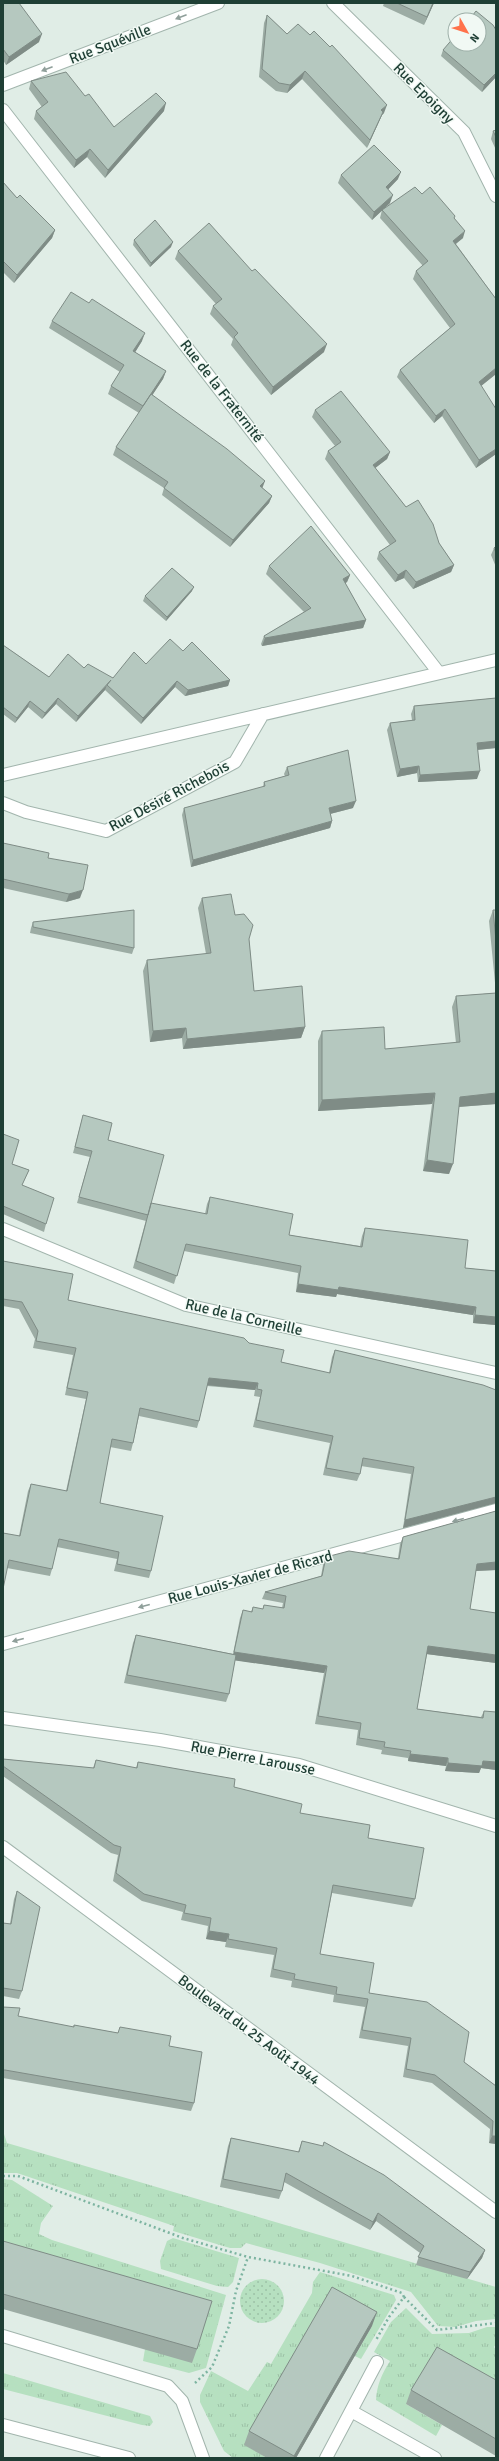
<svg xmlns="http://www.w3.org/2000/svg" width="499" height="2461" font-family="Signika,sans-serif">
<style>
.grass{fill:url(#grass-tufts)}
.park{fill:url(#park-dots)}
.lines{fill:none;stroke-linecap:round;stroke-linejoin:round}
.service-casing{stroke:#a2b5ad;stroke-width:14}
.minor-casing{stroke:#a2b5ad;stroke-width:14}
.tertiary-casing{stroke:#a2b5ad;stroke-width:14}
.path{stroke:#7db4a1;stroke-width:2.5;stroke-dasharray:2 3;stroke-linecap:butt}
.service{stroke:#fff;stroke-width:12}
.minor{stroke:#fff;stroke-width:12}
.tertiary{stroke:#fff;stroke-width:12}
.wall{fill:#9caca4}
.shaded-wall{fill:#7f8c86}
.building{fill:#b5c8bf;stroke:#7f8c86}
.oneway{fill:#8f9f9a}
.labels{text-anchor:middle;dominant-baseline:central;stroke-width:3;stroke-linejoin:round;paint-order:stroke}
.street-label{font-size:15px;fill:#1f3f35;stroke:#f1f9f4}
</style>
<defs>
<pattern id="grass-tufts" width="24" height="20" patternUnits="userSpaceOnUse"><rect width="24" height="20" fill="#b6e0c0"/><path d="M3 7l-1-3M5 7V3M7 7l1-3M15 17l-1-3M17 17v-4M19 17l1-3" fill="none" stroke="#9cc1a6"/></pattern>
<pattern id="park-dots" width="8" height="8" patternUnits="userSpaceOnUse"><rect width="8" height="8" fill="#b6e0c0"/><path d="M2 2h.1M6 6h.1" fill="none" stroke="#9cc1a6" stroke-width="1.8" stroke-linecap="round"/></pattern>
</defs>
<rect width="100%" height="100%" fill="#e0ede6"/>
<path class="grass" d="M 3,2131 L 7,2143 L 496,2287 L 496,2319 L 476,2321 L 455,2327 L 438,2326 L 411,2292 L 320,2263 L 246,2243 L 241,2248 L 230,2248 L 173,2231 L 174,2226 L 17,2173 L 3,2173 Z
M 3,2179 L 12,2180 L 53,2206 L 41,2223 L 39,2234 L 52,2240 L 226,2295 L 206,2368 L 189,2373 L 143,2361 L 145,2349 L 3,2247 Z
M 173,2238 L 239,2258 L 233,2282 L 228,2287 L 217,2286 L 161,2269 L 160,2261 L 167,2241 Z
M 320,2272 L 394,2295 L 396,2300 L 361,2359 L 355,2356 L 372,2326 L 245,2445 L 267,2458 L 233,2458 L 224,2451 L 200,2402 L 200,2395 L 211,2371 L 248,2391 L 267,2362 L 271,2364 L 312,2293 L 313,2282 Z
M 406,2308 L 432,2334 L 469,2333 L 487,2327 L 496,2327 L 496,2344 L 494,2347 L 496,2350 L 496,2397 L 406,2404 L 442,2425 L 436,2436 L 376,2400 C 377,2384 382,2374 390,2361 L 374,2352 L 391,2322 Z
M 3,2373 L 150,2416 L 153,2422 L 150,2426 L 142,2425 L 3,2389 Z"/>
<path class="park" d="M240 2301a22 22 0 1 1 44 0a22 22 0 1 1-44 0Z"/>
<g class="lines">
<g class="service-casing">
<path id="service" d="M 3,2336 L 168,2386 L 182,2401 L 203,2458
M 351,2411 L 435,2458
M 326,2458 L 377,2362"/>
</g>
<g class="minor-casing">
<path id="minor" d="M 333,3 L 464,132 L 496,196
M 3,85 L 218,3
M 3,110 L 439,673
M 3,775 L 496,660
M 3,803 L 26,812 L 106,831 L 235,762 L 263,714
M 3,1229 L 186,1305 L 496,1373
M 3,1644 L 496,1510
M 3,1718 L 160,1740 L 299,1765 L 496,1826
M 3,2425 L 129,2458"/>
</g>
<g class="tertiary-casing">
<path id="tertiary" d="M 3,1847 L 496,2212"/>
</g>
<path class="path" d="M 3,2176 L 18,2176 L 183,2238 L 248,2257 L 352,2276 L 402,2293 L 404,2297 L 389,2317 L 376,2340
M 404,2297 L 437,2330 L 496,2323
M 195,2383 L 212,2367 L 229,2326 L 236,2291 L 248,2257"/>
<use href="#service" class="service"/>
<use href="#minor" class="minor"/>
<use href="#tertiary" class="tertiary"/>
</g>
<path class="wall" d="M 3,3 L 39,42 L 6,65 L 3,60 Z
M 384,3 L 434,3 L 424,25 L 383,6 Z
M 267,15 L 287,34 L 384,113 L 382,115 L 367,148 L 302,79 L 287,93 L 276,91 L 259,77 L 264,23 Z
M 443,50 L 496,77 L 482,92 L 441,56 Z
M 31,81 L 85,96 L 114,127 L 164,111 L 105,178 L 87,157 L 74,168 L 34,119 L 36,111 L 42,107 L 29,89 Z
M 496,130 L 496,150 L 491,139 L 493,131 Z
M 341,175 L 398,179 L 388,189 L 390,203 L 372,220 L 338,183 Z
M 3,182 L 17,198 L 55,230 L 52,238 L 14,283 L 3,272 Z
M 422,194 L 455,216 L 454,218 L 463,238 L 456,244 L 496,299 L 496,374 L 481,386 L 496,454 L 476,468 L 442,416 L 434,423 L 397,377 L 400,370 L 450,328 L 413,279 L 416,271 L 423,266 L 380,218 L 382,210 Z
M 134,240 L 171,247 L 150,267 L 133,245 Z
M 178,251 L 324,352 L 271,395 L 231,345 L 233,339 L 210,314 L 213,306 L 216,304 L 175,259 Z
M 52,321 L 142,341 L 135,352 L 166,371 L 163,379 L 152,395 L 272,496 L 269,503 L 230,547 L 162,495 L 164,488 L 113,455 L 116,447 L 139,413 L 108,394 L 111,386 L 120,372 L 49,328 Z
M 315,410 L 390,452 L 387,459 L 375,468 L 406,507 L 439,543 L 454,565 L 451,572 L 413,589 L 404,578 L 395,582 L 377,559 L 379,552 L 390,545 L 325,459 L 328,451 L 335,446 L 312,417 Z
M 496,546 L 496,567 L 491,555 L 494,548 Z
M 269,566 L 350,575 L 347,582 L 345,583 L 366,620 L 363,628 L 262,646 L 261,644 L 264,636 L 304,612 L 266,574 Z
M 192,591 L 166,621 L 143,601 L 145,596 Z
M 3,645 L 49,677 L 84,668 L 113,678 L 146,664 L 183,651 L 230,680 L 228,686 L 185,696 L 175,687 L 141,724 L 105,690 L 76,722 L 56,704 L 42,719 L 28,707 L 15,723 L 3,714 Z
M 496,698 L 496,748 L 478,750 L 477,779 L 418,782 L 417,773 L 397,777 L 387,730 L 390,723 L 412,720 L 411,714 L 414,706 Z
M 287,767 L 353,808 L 330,814 L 332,821 L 330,828 L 191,867 L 182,815 L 184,808 L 263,787 L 264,782 L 285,776 L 284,774 Z
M 3,843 L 80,898 L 66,902 L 3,888 Z
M 202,898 L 235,915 L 249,939 L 254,991 L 305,1027 L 301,1038 L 183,1049 L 182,1038 L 150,1042 L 143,971 L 147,960 L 206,954 L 198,908 Z
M 493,910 L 496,910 L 496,1104 L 459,1107 L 449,1174 L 423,1171 L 432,1104 L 318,1111 L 318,1041 L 322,1031 L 385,1049 L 456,1043 L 452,1007 L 456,996 L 496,993 L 489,921 Z
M 33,922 L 134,948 L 132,954 L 30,933 L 31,928 Z
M 83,1115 L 108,1140 L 151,1206 L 205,1214 L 207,1204 L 210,1197 L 289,1235 L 360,1246 L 362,1236 L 365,1228 L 465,1268 L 496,1271 L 496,1325 L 473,1323 L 473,1315 L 337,1294 L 336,1297 L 296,1292 L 298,1273 L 184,1251 L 174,1284 L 133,1268 L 146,1220 L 146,1221 L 77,1203 L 90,1157 L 73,1153 Z
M 3,1134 L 12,1164 L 29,1170 L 22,1185 L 46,1224 L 44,1232 L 3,1214 Z
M 3,1261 L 68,1300 L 249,1343 L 281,1362 L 329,1373 L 332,1357 L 335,1350 L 496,1390 L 496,1503 L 403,1528 L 411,1474 L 361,1466 L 360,1474 L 357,1481 L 323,1475 L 330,1443 L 253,1427 L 260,1397 L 254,1396 L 255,1390 L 207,1386 L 199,1421 L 197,1428 L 139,1416 L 133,1443 L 131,1451 L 110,1447 L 100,1503 L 151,1571 L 149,1578 L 114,1571 L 117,1559 L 57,1547 L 52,1569 L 50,1576 L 7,1568 L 3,1533 L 19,1536 L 28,1491 L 31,1484 L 66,1491 L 86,1399 L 65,1395 L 73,1355 L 33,1348 L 35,1339 L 19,1309 L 3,1306 Z
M 496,1511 L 496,1570 L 476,1571 L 470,1609 L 496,1663 L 427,1654 L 417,1709 L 481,1717 L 484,1711 L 496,1770 L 481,1768 L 479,1773 L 445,1771 L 446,1766 L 408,1761 L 408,1758 L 381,1754 L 382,1750 L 356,1745 L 358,1730 L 315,1724 L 324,1673 L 235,1660 L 229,1694 L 226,1702 L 124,1683 L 133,1643 L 136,1635 L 233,1654 L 240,1618 L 243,1610 L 251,1612 L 253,1607 L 263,1609 L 264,1605 L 282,1608 L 283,1603 L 262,1599 L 265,1592 L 321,1576 L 323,1565 L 326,1557 L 398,1558 L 400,1544 L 403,1537 Z
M 3,1759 L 93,1768 L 96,1760 L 136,1768 L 138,1762 L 234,1787 L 300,1813 L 368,1838 L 415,1899 L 412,1907 L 332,1893 L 320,1954 L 369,1993 L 464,2062 L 496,2086 L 496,2144 L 489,2143 L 490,2129 L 432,2083 L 403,2077 L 408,2046 L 359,2038 L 365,2007 L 333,2002 L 334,1995 L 291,1987 L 292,1981 L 270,1977 L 274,1955 L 225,1947 L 226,1942 L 206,1939 L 208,1926 L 181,1920 L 183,1912 L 142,1901 L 113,1881 L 118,1855 L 111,1853 L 3,1776 Z
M 17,1891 L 22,1991 L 19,1999 L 3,1996 L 3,1923 L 10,1924 L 14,1899 Z
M 3,2007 L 18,2016 L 73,2027 L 74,2025 L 118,2033 L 120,2027 L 169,2046 L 194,2103 L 191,2111 L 3,2078 Z
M 231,2138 L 298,2152 L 302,2141 L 485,2250 L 482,2258 L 467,2279 L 416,2265 L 420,2253 L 376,2221 L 370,2230 L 284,2182 L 282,2191 L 279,2199 L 220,2187 L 228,2146 Z
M 3,2241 L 197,2349 L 192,2363 L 3,2309 Z
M 372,2326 L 296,2458 L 267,2458 L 244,2445 L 249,2431 Z
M 496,2380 L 496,2456 L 406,2404 L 411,2390 Z"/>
<path class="shaded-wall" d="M 433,3 L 434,3 L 424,25 L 427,17 Z
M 42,34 L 39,42 L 6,65 L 9,57 Z
M 305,71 L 302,79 L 287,93 L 290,85 Z
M 496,73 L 496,77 L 482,92 L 484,85 Z
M 166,103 L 164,111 L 105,178 L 108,170 Z
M 387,105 L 384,113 L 382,115 L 367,148 L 381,110 Z
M 90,149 L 87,157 L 74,168 L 76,160 Z
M 401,172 L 398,179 L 383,195 L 386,187 Z
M 393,195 L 390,203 L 372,220 L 374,212 Z
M 55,230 L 52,238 L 14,283 L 17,275 Z
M 465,231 L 463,238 L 450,248 L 453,241 Z
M 173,242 L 171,247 L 150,267 L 151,263 Z
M 145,333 L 142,341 L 131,359 L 133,351 Z
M 327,344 L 324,352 L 271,395 L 273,387 Z
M 496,368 L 496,374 L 476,390 L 479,382 Z
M 166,371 L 163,379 L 140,414 L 143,406 Z
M 445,409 L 442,416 L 434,423 L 436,416 Z
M 496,449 L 496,454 L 476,468 L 479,460 Z
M 390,452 L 387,459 L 370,472 L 373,465 Z
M 265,481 L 262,489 L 260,486 Z
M 272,496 L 269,503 L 230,547 L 233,540 Z
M 454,565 L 451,572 L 413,589 L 416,582 Z
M 406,570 L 404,578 L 395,582 L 398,575 Z
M 350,575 L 347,582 L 340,587 L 343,579 Z
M 194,587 L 192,591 L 166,621 L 167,617 Z
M 366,620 L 363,628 L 262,646 L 265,638 Z
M 230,680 L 228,686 L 185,696 L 188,690 Z
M 177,681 L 175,687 L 141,724 L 143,718 Z
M 107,685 L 105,690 L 76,722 L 78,716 Z
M 58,698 L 56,704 L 42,719 L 45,713 Z
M 30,701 L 28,707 L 15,723 L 17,718 Z
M 496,741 L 496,748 L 475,750 L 477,743 Z
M 419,766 L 417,773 L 397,777 L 400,769 Z
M 480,771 L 477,779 L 418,782 L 420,775 Z
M 356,801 L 353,808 L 326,815 L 329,808 Z
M 332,821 L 330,828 L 191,867 L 193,860 Z
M 83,890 L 80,898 L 66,902 L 69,894 Z
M 305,1027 L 301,1038 L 183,1049 L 187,1039 Z
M 186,1028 L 182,1038 L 150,1042 L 153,1031 Z
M 435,1093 L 432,1104 L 318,1111 L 322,1100 Z
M 496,1093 L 496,1104 L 457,1107 L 460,1097 Z
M 427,1160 L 453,1164 L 449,1174 L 423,1171 Z
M 298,1284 L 339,1287 L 476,1307 L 473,1315 L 337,1294 L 336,1297 L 296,1292 Z
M 475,1315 L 496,1317 L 496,1325 L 473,1323 Z
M 209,1378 L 258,1383 L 255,1390 L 206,1385 Z
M 496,1497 L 496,1503 L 403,1528 L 405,1520 Z
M 496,1562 L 496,1570 L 474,1571 L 477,1564 Z
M 428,1646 L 496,1655 L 496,1663 L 426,1654 Z
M 234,1652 L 327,1666 L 324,1673 L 232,1660 Z
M 410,1754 L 448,1758 L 446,1766 L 408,1761 Z
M 483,1761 L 496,1762 L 496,1770 L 481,1768 L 479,1773 L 445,1771 L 448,1763 Z
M 209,1931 L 229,1934 L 226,1942 L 206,1939 Z
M 492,2136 L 496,2136 L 496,2144 L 489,2143 Z
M 378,2213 L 376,2221 L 370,2230 L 373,2222 Z
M 485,2250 L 482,2258 L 467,2279 L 470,2272 Z
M 377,2312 L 372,2326 L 296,2458 L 293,2458 Z"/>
<path class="building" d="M 3,3 L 19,3 L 42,34 L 9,57 L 3,49 Z
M 397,3 L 433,3 L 427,17 Z
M 476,11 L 493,25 L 496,30 L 496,73 L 484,85 L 443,50 L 455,36 L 455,44 L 479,44 L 479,20 L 469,20 Z
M 267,15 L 287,34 L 298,24 L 310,35 L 314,31 L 330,47 L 332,45 L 387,105 L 381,110 L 383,112 L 370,140 L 305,71 L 290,85 L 279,83 L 262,69 Z
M 66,72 L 85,96 L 89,94 L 114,127 L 156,93 L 166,103 L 108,170 L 90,149 L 76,160 L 36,111 L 48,102 L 31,81 Z
M 496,130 L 496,137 L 493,131 Z
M 374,145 L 401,172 L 386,187 L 393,195 L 374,212 L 341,175 Z
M 3,182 L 17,198 L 20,195 L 55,230 L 17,275 L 3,261 Z
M 415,187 L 422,194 L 430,187 L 455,216 L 454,218 L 465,231 L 453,241 L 496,299 L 496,368 L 479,382 L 496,409 L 496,449 L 479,460 L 445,409 L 436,416 L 400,370 L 455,324 L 416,271 L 428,261 L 382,210 Z
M 155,220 L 173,242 L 151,263 L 134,240 Z
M 209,223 L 252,271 L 255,269 L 327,344 L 273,387 L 234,337 L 238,333 L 213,306 L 222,299 L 178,251 Z
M 71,292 L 89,303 L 92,299 L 145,333 L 133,351 L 166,371 L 143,406 L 111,386 L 124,365 L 52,321 Z
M 341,391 L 390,452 L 373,465 L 406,507 L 418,500 L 433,524 L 439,543 L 454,565 L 416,582 L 406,570 L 398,575 L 379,552 L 396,541 L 328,451 L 341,442 L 315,410 Z
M 151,394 L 227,449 L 265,481 L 260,486 L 272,496 L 233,540 L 164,488 L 168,482 L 116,447 Z
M 311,526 L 350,575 L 343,579 L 366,620 L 265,638 L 264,636 L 311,608 L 269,566 Z
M 496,546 L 496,553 L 494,548 Z
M 172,568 L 194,587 L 167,617 L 145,596 Z
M 170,639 L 183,651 L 192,642 L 230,680 L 188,690 L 177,681 L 143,718 L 107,685 L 111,680 L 78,716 L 58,698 L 45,713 L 30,701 L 17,718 L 3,707 L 3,645 L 49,677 L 68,654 L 84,668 L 88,664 L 113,678 L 134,652 L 146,664 Z
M 496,698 L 496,741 L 477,743 L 480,771 L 420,775 L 419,766 L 400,769 L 390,723 L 415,720 L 414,706 Z
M 348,750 L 356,801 L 329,808 L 332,821 L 193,860 L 184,808 L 265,786 L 264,782 L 289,775 L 287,767 Z
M 3,843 L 49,853 L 48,858 L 88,865 L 83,890 L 69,894 L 3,879 Z
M 231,894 L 235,915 L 244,914 L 253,925 L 249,939 L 254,991 L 302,986 L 305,1027 L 187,1039 L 186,1028 L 153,1031 L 147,960 L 211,953 L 202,898 Z
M 134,910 L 134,948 L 33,927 L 33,922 Z
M 493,910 L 496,910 L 496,941 Z
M 496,993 L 496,1093 L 460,1097 L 453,1164 L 427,1160 L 435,1093 L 322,1100 L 322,1031 L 384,1027 L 385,1049 L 460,1042 L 456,996 Z
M 83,1115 L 112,1123 L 108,1140 L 164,1155 L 148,1215 L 79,1197 L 92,1151 L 75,1147 Z
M 3,1134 L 19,1140 L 12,1164 L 29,1170 L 22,1185 L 54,1198 L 46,1224 L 3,1206 Z
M 210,1197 L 293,1214 L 289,1235 L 362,1247 L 365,1228 L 468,1240 L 465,1268 L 496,1271 L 496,1317 L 475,1315 L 476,1307 L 339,1287 L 338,1290 L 298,1284 L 301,1266 L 186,1244 L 177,1276 L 136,1261 L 151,1203 L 207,1214 Z
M 3,1261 L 73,1274 L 68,1300 L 244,1338 L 249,1343 L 284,1350 L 281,1362 L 330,1373 L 335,1350 L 483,1385 L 496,1390 L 496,1497 L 405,1520 L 414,1467 L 363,1458 L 360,1474 L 326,1468 L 333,1436 L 256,1420 L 262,1390 L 257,1389 L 258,1383 L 209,1378 L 199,1421 L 140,1408 L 133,1443 L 112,1439 L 100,1503 L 163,1516 L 151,1571 L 117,1564 L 119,1552 L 59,1539 L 52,1569 L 9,1560 L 3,1589 L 3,1533 L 20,1536 L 31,1484 L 67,1491 L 88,1392 L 67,1388 L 76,1348 L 36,1341 L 38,1331 L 22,1302 L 3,1299 Z
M 496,1511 L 496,1562 L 477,1564 L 470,1609 L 496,1613 L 496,1655 L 428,1646 L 417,1709 L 483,1718 L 484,1711 L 496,1712 L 496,1762 L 483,1761 L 482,1766 L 448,1763 L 448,1758 L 410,1754 L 411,1751 L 384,1747 L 385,1742 L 359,1738 L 361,1723 L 318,1716 L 327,1666 L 234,1652 L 243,1610 L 252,1612 L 253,1607 L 263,1609 L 264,1605 L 284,1608 L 286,1596 L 265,1592 L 322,1576 L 326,1557 L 349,1551 L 399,1559 L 403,1537 Z
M 136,1635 L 236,1655 L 229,1694 L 127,1675 Z
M 3,1759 L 94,1768 L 96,1760 L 137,1768 L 138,1762 L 235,1779 L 234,1787 L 302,1804 L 300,1813 L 370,1825 L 368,1838 L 424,1848 L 415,1899 L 333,1885 L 320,1954 L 374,1963 L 369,1993 L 427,2002 L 469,2032 L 464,2062 L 496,2086 L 496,2136 L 492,2136 L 493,2121 L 435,2075 L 406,2069 L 411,2038 L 362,2030 L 368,1999 L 336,1994 L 337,1987 L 294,1979 L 295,1974 L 273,1969 L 277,1948 L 228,1939 L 229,1934 L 209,1931 L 211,1918 L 184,1913 L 186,1905 L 144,1894 L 116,1873 L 121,1847 L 114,1845 L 3,1766 Z
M 17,1891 L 40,1907 L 22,1991 L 3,1988 L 3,1923 L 11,1924 Z
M 3,2007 L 20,2008 L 18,2016 L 74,2027 L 74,2025 L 118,2033 L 120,2027 L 171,2036 L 169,2046 L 202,2052 L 194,2103 L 5,2070 L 3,2070 Z
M 231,2138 L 299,2152 L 302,2141 L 323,2146 L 324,2142 L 384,2175 L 485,2250 L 470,2272 L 418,2257 L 424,2246 L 378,2213 L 373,2222 L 286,2173 L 282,2191 L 223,2179 Z
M 3,2241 L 212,2301 L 197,2349 L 3,2294 Z
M 332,2287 L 377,2312 L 294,2456 L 249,2431 Z
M 437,2347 L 496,2380 L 496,2439 L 411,2390 Z"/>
<defs><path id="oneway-solid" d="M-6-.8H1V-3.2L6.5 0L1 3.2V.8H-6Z"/></defs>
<g class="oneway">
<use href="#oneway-solid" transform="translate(181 17) rotate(159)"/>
<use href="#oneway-solid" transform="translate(47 69) rotate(159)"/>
<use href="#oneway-solid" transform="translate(458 1520) rotate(165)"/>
<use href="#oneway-solid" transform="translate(144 1606) rotate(165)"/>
<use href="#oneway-solid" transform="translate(18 1640) rotate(165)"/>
</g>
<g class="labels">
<g class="street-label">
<text transform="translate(110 44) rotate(-21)">Rue Squéville</text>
<text transform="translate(424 93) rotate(45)">Rue Epoigny</text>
<text transform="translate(222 391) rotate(52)">Rue de la Fraternité</text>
<text transform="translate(169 796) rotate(-28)">Rue Désiré Richebois</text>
<text transform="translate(244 1317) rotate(13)">Rue de la Corneille</text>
<text transform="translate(250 1577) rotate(-15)">Rue Louis-Xavier de Ricard</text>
<text transform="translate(253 1758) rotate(11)">Rue Pierre Larousse</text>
<text transform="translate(249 2030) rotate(37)">Boulevard du 25 Août 1944</text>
</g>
</g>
<rect width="499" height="2461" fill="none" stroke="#1f3f35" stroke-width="8"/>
<g transform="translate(467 32) rotate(129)"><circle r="19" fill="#f1f9f4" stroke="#9dafa8"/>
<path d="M0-3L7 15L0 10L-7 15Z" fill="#ff724b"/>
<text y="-6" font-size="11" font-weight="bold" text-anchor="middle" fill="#1f3f35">N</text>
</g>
</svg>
